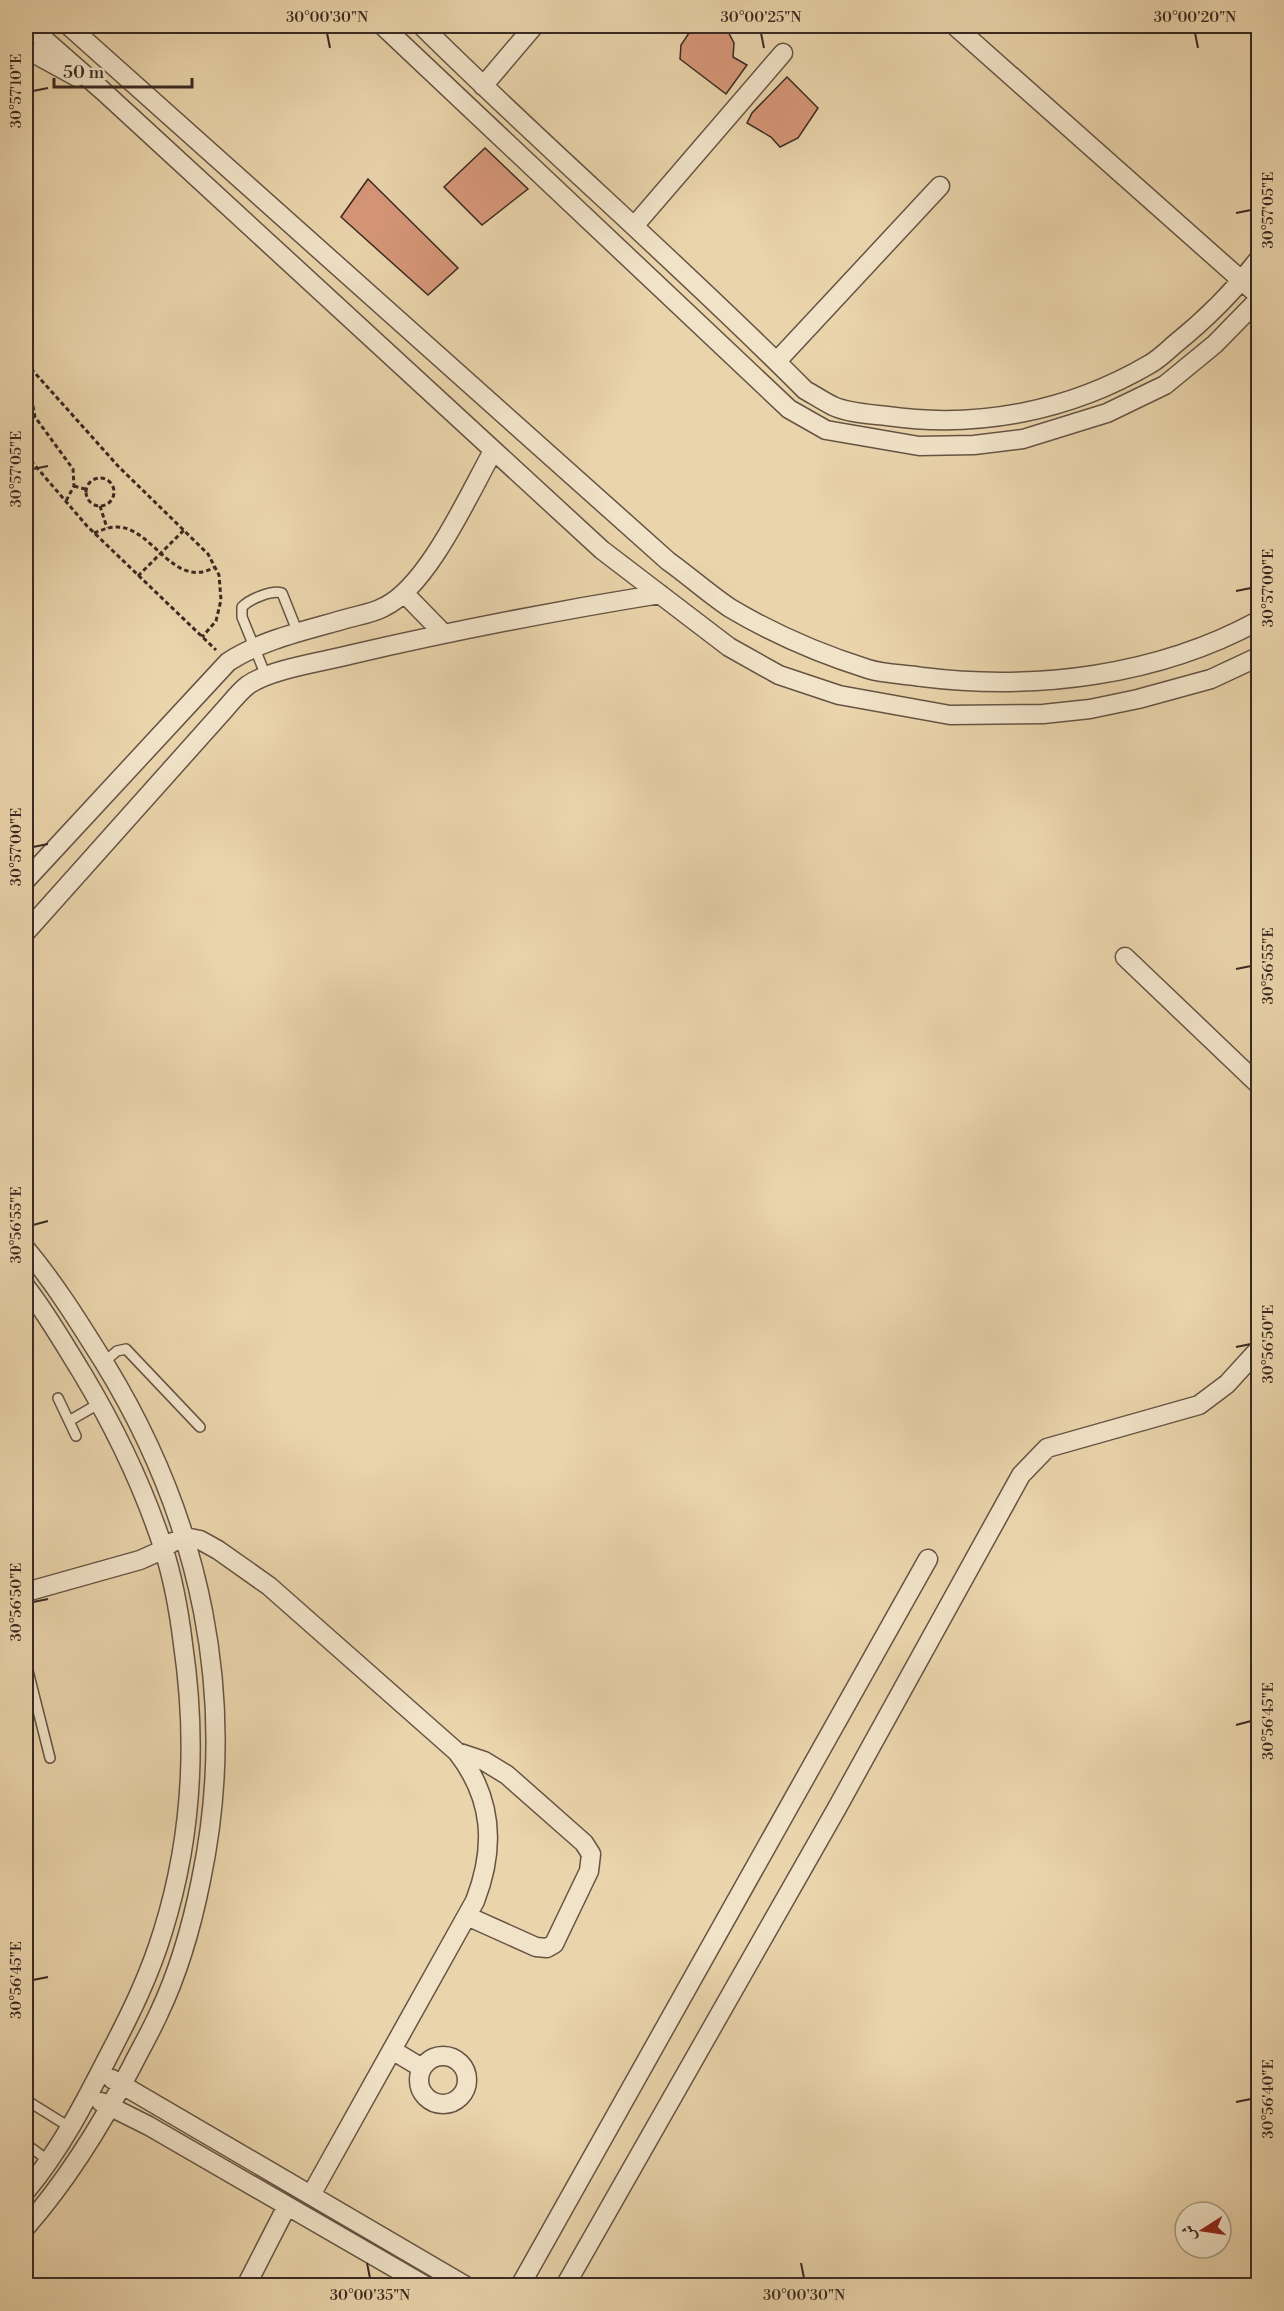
<svg xmlns="http://www.w3.org/2000/svg" width="1284" height="2311" font-family="'Libre Bodoni',Amiri,serif">
<style>
.building{fill:#d79779;stroke:#392922;stroke-width:1.5}
.lines{fill:none;stroke-linecap:round;stroke-linejoin:round}
.lane-casing{stroke:#655444;stroke-width:12}
.street-casing{stroke:#655444;stroke-width:21}
.path{stroke:#392922;stroke-width:3;stroke-dasharray:4.5 3;stroke-linecap:butt}
.lane{stroke:#f1e3c8;stroke-width:9}
.street{stroke:#f1e3c8;stroke-width:18}
.ticks{fill:none;stroke:#392922;stroke-width:2}
.neatline{fill:none;stroke:#392922;stroke-width:2}
.ticks-label{font-size:15px;text-anchor:middle;fill:#392922}
</style>
<rect width="100%" height="100%" fill="#ead4ab"/>
<filter id="stains"><feTurbulence type="fractalNoise" baseFrequency=".00333" numOctaves="4"/><feColorMatrix values="0 0 0 0 .2 0 0 0 0 .09 0 0 0 0 .02 0 0 0 .5 -.17"/></filter>
<radialGradient id="worn" r=".72"><stop offset=".6" stop-color="#630" stop-opacity="0"/><stop offset="1" stop-color="#630" stop-opacity=".3"/></radialGradient>
<path class="building" d="M 699,26 L 725,26 L 734,43 L 733,57 L 747,65 L 726,94 L 680,59 L 681,45 L 689,33 Z
M 787,77 L 818,108 L 798,138 L 780,147 L 771,137 L 747,123 L 752,113 Z
M 485,148 L 528,189 L 482,225 L 444,187 Z
M 368,179 L 458,268 L 428,295 L 341,217 Z"/>
<g class="lines">
<g class="lane-casing">
<path id="lane" d="M 266,676 L 242,617 L 242,607 C 250,599 271,590 282,593 L 298,633
M 104,1362 L 117,1351 L 126,1349 L 200,1427
M 58,1398 L 76,1436
M 69,1421 L 100,1403
M 26,1663 L 50,1758
M 26,2100 L 71,2128
M 26,2144 L 49,2161"/>
</g>
<g class="street-casing">
<path id="street" d="M 29,26 L 103,91 L 602,550 L 729,647 L 779,675 L 839,695 L 950,715 L 1043,714 L 1090,709 L 1138,699 L 1211,679 L 1258,657
M 69,26 L 668,561 C 689,576 709,594 730,608 C 772,633 820,654 868,669 C 884,674 904,674 922,677 C 1035,691 1157,676 1258,621
M 383,26 L 789,409 L 826,430 L 919,446 L 974,445 L 1023,439 L 1107,413 L 1165,385 L 1215,344 L 1258,300
M 422,26 C 547,150 681,265 805,390 C 814,395 823,401 833,406 C 848,413 870,414 887,416 C 978,429 1070,411 1150,364 C 1159,359 1167,351 1175,344 C 1206,319 1234,291 1258,260
M 955,26 L 1258,295
M 26,49 L 77,77
M 483,86 L 534,26
M 635,225 L 783,53
M 777,361 L 940,186
M 405,594 L 444,634
M 26,880 L 228,662 C 263,639 308,630 349,618 C 360,615 373,613 384,607 C 428,586 469,494 493,451
M 26,932 L 226,708 C 233,700 240,691 248,685 C 271,669 322,662 349,655 C 452,631 555,611 660,594
M 1125,957 L 1258,1084
M 26,1249 C 56,1285 80,1324 105,1364 C 201,1521 239,1698 201,1880 C 192,1925 179,1971 159,2013 C 151,2031 141,2048 132,2066 C 102,2124 69,2178 26,2227
M 26,1287 C 47,1314 64,1344 82,1373 C 115,1428 143,1486 163,1547 C 173,1578 179,1611 183,1644 C 197,1740 192,1838 163,1931 C 150,1974 131,2013 110,2053 C 85,2102 61,2149 26,2191
M 26,1592 L 140,1560 L 158,1552 L 173,1542 L 190,1538 L 200,1540 L 218,1550 L 269,1586 L 457,1752 C 493,1798 496,1847 475,1901 L 311,2195
M 457,1752 L 484,1761 L 507,1775 L 584,1843 L 591,1854 L 589,1871 L 554,1944 L 547,1948 L 536,1947 L 467,1916
M 392,2050 L 422,2068
M419 2080a24 24 0 1 1 48 0a24 24 0 1 1-48 0Z
M 112,2079 L 466,2286
M 101,2102 L 149,2126 L 426,2286
M 246,2286 L 287,2206
M 520,2286 L 928,1559
M 565,2286 L 837,1808 L 1021,1475 L 1047,1448 L 1199,1405 L 1227,1384 L 1258,1350"/>
</g>
<path class="path" d="M 26,363 L 118,466 L 208,554 L 219,575 L 221,600 L 216,621 L 202,637
M 26,369 L 35,417 L 73,469 L 74,486 L 66,501
M 26,455 L 87,526 L 216,650
M86 492a14 14 0 1 1 28 0a14 14 0 1 1-28 0Z
M 74,486 L 85,489
M 100,506 L 107,528
M 94,533 C 102,530 109,527 117,527 C 153,527 173,591 215,567
M 138,576 L 184,530"/>
<use href="#lane" class="lane"/>
<use href="#street" class="street"/>
</g>
<path class="ticks" d="M 327,33 L 330,48M 761,33 L 764,48M 1195,33 L 1198,48M 33,91 L 48,88M 1236,213 L 1251,210M 33,469 L 48,466M 1236,591 L 1251,588M 33,847 L 48,844M 1236,969 L 1251,966M 33,1225 L 48,1221M 1236,1347 L 1251,1344M 33,1602 L 48,1599M 1236,1725 L 1251,1721M 33,1980 L 48,1977M 1236,2102 L 1251,2099M 367,2263 L 370,2278M 801,2263 L 804,2278"/>
<rect width="1284" height="2311" fill="none" stroke="#ead4ab" stroke-width="66"/>
<g transform="translate(1203 2230) rotate(258)"><circle r="28" fill="#f1e3c8" stroke="#a79986" stroke-width="1.5"/>
<path d="M0-4.5L10 22L0 15L-10 22Z" fill="#8f2418"/>
<text y="-9" font-size="16" font-weight="bold" text-anchor="middle" fill="#392922">ش</text>
</g>
<path d="M54 78v9h138v-9" fill="none" stroke="#392922" stroke-width="3"/>
<text x="63" y="78" font-size="18" fill="#392922" stroke="#f1e3c8" stroke-width="4.5" paint-order="stroke">50 m</text>
<rect x="33" y="33" width="1218" height="2245" class="neatline"/>
<g class="ticks-label">
<text x="327" y="22">30°00'30"N</text>
<text x="761" y="22">30°00'25"N</text>
<text x="1195" y="22">30°00'20"N</text>
<text transform="translate(16 91) rotate(-90)" y="5">30°57'10"E</text>
<text transform="translate(1268 210) rotate(-90)" y="5">30°57'05"E</text>
<text transform="translate(16 469) rotate(-90)" y="5">30°57'05"E</text>
<text transform="translate(1268 588) rotate(-90)" y="5">30°57'00"E</text>
<text transform="translate(16 847) rotate(-90)" y="5">30°57'00"E</text>
<text transform="translate(1268 966) rotate(-90)" y="5">30°56'55"E</text>
<text transform="translate(16 1225) rotate(-90)" y="5">30°56'55"E</text>
<text transform="translate(1268 1344) rotate(-90)" y="5">30°56'50"E</text>
<text transform="translate(16 1602) rotate(-90)" y="5">30°56'50"E</text>
<text transform="translate(1268 1721) rotate(-90)" y="5">30°56'45"E</text>
<text transform="translate(16 1980) rotate(-90)" y="5">30°56'45"E</text>
<text transform="translate(1268 2099) rotate(-90)" y="5">30°56'40"E</text>
<text x="370" y="2300">30°00'35"N</text>
<text x="804" y="2300">30°00'30"N</text>
</g>
<rect width="100%" height="100%" filter="url(#stains)"/>
<rect width="100%" height="100%" fill="url(#worn)"/>
</svg>
